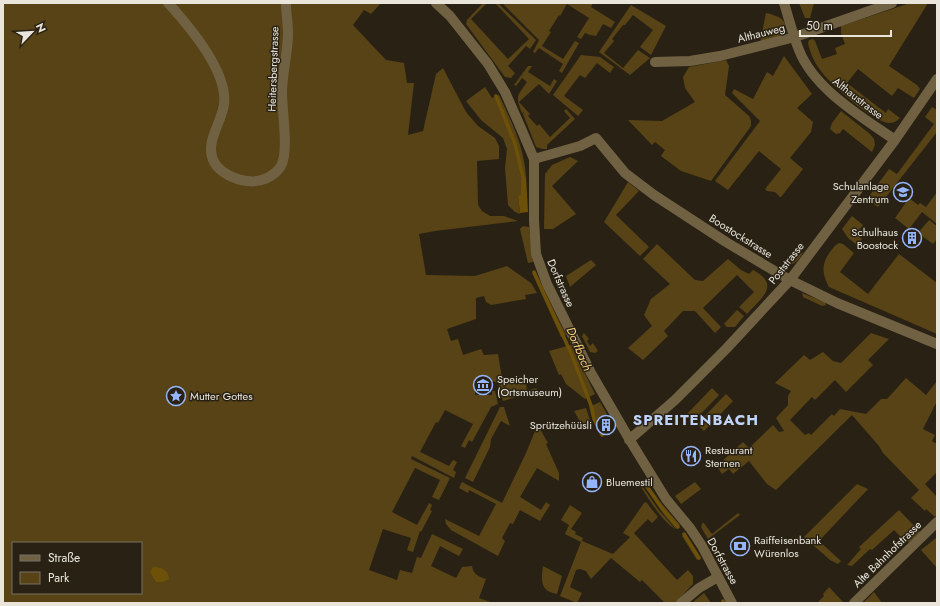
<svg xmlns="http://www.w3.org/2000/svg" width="940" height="606" font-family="Jost,sans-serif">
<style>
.green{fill:#574315;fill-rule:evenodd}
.water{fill:#6d5108}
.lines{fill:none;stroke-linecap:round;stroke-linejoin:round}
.stream{stroke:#6d5108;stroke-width:3.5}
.minor{stroke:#706142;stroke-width:10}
.labels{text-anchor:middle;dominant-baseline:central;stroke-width:3;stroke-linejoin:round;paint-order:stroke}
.street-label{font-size:11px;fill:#e9e5db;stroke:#292214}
.poi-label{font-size:11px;fill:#e9e5db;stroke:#292214;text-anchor:start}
.water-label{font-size:12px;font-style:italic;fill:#fad27d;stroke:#292214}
.district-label{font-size:15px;font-weight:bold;letter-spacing:1px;fill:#bfd3fb;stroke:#292214}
</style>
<rect width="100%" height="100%" fill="#292214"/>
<path class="green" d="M 3,3 L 381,3 L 371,14 L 364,10 L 353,25 L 386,60 L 404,63 L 407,83 L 414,83 L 408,135 L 423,131 L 436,74 L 443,68 L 466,112 L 478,126 L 495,138 L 499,146 L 499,159 L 477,161 L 478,205 L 482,211 L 490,216 L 504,216 L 518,221 L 435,231 L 419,234 L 426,275 L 475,276 L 507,266 L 531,283 L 537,293 L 525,295 L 526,299 L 491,305 L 486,302 L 484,296 L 476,298 L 476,319 L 447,329 L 451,341 L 458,339 L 463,355 L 481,349 L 484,355 L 498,354 L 502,378 L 499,383 L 492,381 L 475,381 L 475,395 L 492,395 L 492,391 L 495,391 L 498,404 L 491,407 L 472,442 L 469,440 L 465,448 L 461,446 L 473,424 L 445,410 L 438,423 L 436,422 L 420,452 L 449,466 L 453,460 L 457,462 L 453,470 L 456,472 L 454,478 L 412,456 L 411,459 L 450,478 L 439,500 L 432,497 L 440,480 L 415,468 L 392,512 L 417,525 L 429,503 L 432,505 L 430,510 L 432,511 L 421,532 L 420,531 L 413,552 L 407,550 L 411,538 L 383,529 L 369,570 L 397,580 L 400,570 L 412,573 L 417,557 L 421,558 L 432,534 L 463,549 L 459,556 L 440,546 L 431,566 L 456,578 L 462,567 L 472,566 C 473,574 479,577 486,579 L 479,598 L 493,603 L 3,603 ZM 13,543 L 141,543 L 141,593 L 13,593 Z
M 483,3 L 487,3 L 471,19 L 508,59 L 529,39 L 495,3 L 498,3 L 536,40 L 530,49 L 526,46 L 508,66 L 515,73 L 511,78 L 505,77 L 466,24 L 467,20 Z
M 502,3 L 593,3 L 591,7 L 615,22 L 611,28 L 603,24 L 596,36 L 590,35 L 585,33 L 581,39 L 577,37 L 589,18 L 567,4 L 560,16 L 559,15 L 549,31 L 551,32 L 542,46 L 563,59 L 575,41 L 579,43 L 562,73 L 559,71 L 563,64 L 539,48 L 535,53 L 533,52 L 539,40 Z
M 799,3 L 814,3 L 810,18 L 805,18 Z
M 910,3 L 928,3 L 889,66 L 917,85 L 920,89 L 914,98 L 898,88 L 892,96 L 858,69 L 847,83 L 882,110 L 886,113 L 888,109 L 900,118 C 897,121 894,123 889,123 C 873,122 830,84 821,71 C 815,64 810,53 808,43 L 809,40 L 813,39 L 815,41 L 822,59 L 837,54 L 835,48 L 845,44 L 841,33 L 841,26 Z
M 631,5 L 666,26 L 651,55 L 640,47 L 653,30 L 633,15 L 625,25 L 623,25 L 612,39 L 614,41 L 604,53 L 623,68 L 638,50 L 650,58 L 630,75 L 599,52 Z
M 766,13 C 780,16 793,22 780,37 L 760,43 Z
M 581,55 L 600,57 L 614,67 L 610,73 L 597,63 L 585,78 L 580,75 L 564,96 L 583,110 L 578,116 L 553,95 Z
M 784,56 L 812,94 L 797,108 L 813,122 L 811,132 L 790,158 L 803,169 L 781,197 L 780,197 L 775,192 L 767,191 L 765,189 L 781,169 L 759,151 L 728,190 L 715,181 L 760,121 L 732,93 L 734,89 L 753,99 L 767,72 L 773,76 Z
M 726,60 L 729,66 L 725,95 L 749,116 L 751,120 L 751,126 L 711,181 L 681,171 L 661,156 L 665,150 L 655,142 L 652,145 L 628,120 L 662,121 L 695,102 L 685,88 L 683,77 L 689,67 Z
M 528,66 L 532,66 L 528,72 L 550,86 L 554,79 L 557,81 L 549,94 L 539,84 L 519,102 L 530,114 L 528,116 L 537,126 L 539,124 L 550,137 L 570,118 L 564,111 L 566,109 L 575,119 L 547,145 L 547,149 L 542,149 L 536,147 L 523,114 L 524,112 L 522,113 C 515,95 517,97 527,82 L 522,78 L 516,86 L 514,85 Z
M 485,87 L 492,98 L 499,95 C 512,123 524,146 526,177 L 521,178 L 521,196 L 518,196 L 520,214 L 515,212 L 508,205 L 505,168 L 507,149 L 503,138 L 481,120 L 466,101 Z
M 932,107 L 937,110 L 937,132 L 878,207 L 867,199 L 889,169 L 897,174 L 934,124 L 925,117 Z
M 841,111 L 870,134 L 874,139 L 875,145 L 872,152 L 843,129 L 840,133 L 836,134 L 830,129 L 832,123 Z
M 570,157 L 578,161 L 552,186 L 576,214 L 553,229 L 544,229 L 545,174 L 552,165 Z
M 628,182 L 639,191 L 616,215 L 649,247 L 640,256 L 604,222 Z
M 937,192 L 937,224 L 922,212 L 909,229 L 895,218 L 909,198 L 918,205 L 920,203 L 926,207 Z
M 852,216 L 863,225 L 856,234 L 862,239 L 857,245 L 848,238 L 842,229 Z
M 929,220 L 937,226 L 937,239 L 933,244 L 918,233 Z
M 523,226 L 529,227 L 533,262 L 528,263 L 520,229 Z
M 839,243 L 843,244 L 854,253 L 840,272 L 868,294 L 899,254 L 937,283 L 937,334 L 829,287 C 822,274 821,264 830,252 C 833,248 835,245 839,243 Z
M 657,244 L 695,280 L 703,281 L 728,259 L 741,270 L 749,274 L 753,270 C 781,285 762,297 747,314 L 739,307 L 754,292 L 737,275 L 703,308 L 721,327 L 715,333 L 695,311 L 683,311 L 664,331 L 668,336 L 643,360 L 628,348 L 652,326 L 644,315 L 651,299 L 670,284 L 643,259 Z
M 803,252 C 800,260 791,267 782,267 C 784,263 798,256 803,252 Z
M 591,260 L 596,265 L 570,287 L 566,276 Z
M 535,271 L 540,283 L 566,335 L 561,337 L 532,273 Z
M 802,293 L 825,302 L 826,305 L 822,306 L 803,297 Z
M 737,310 L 744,316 L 735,327 L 727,327 L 724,324 Z
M 584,333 L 589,339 L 587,341 L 590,346 L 593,343 L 598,351 L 595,353 L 590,352 L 582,336 Z
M 871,333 L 889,339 L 868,360 L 873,365 L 846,392 L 835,380 L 815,400 L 812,397 L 790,420 L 805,435 L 809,433 L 811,435 L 832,414 L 834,416 L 840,409 L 866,414 L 881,399 L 887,399 L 906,378 L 926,395 L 937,381 L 937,401 L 923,429 L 935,435 L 932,441 L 937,444 L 937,472 L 925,484 L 937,497 L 937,515 L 935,517 L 926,509 L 925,511 L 911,498 L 919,490 L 883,453 L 879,446 L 852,415 L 776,490 L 767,484 L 749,461 L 733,474 L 729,469 L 722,474 L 717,466 L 743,442 L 749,448 L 773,425 L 779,432 L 784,431 L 776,418 L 788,405 L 788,396 L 791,391 L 775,383 L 804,355 L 810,360 L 823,352 L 833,361 L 841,363 Z
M 571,345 L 595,394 L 585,399 L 566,384 L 561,374 L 559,375 L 549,351 Z
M 525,377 L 527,390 L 537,388 L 536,391 L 503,401 L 498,386 L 507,381 Z
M 712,388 L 719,395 L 694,421 L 687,414 Z
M 726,394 L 733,401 L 704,431 L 697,424 Z
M 600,402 L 607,414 L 596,421 L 605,435 L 602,437 L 593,421 L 589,407 Z
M 500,407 L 504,407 L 510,426 L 501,421 L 491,439 L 490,447 L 473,482 L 465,478 Z
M 586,408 L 590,420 L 582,425 L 574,411 Z
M 540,429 L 548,443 L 546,444 L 559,473 L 559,481 L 537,468 L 520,497 L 541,510 L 546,502 L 550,505 L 540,521 L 520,510 L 513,524 L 510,523 L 502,538 L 505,541 L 498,556 L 451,530 L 446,524 L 445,519 L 479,536 L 496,504 L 469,490 L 468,493 L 459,488 L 462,482 L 502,503 L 526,453 L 535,431 Z
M 645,481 L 662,504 L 680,525 L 676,529 L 665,516 L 642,483 Z
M 695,482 L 701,489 L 681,504 L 675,496 Z
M 640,483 L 658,509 L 675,529 C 660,519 649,499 639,484 Z
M 857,484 L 868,489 L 819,541 L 841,561 L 838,564 L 830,560 L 804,537 Z
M 646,502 L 658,517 L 652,523 L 648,519 L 634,533 L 677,580 L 688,570 L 693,576 L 693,584 L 675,603 L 665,603 L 642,580 L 640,582 L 611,558 L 591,579 L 586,571 L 580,569 L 576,570 L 570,587 L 582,593 L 577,603 L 560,596 L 581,542 L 565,534 L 569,525 L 561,520 L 570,505 L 582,513 L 571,529 L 576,532 L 575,534 L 583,538 L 582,541 L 613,554 L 630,537 L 623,533 L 644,503 Z
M 899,510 L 920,532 L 909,542 L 905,541 L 894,530 L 872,550 L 870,549 L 852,566 L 847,565 L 861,549 L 859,547 Z
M 738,513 L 740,515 L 708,539 L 701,527 L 703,522 L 712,534 Z
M 685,533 L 700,557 L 697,560 L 682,536 Z
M 936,538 L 937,539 L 937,568 L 921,550 Z
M 543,566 L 562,576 L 557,594 C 540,591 541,581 543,566 Z
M 829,587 L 844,603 L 817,603 L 824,596 L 823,594 Z
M 874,592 L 882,603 L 863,603 Z
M 704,593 L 711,603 L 692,603 Z"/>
<path class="water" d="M 526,177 L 528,212 L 520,213 L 518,196 L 521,195 L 521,178 Z
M 153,567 C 161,567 168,569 169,579 L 163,582 L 156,582 L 150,572 Z"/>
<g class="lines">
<path class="stream" d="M 496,96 L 515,144 L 524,181
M 534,272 L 571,353 L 592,408 L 594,419 L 602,435
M 644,482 L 661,507 L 678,527
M 684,534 L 699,558
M 723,601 L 724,603"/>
<path class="minor" d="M 168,3 C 189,26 228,72 224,104 C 222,123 204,142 214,162 C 220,173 236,180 247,181 C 260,183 274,177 281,166 C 289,152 282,110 282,93 C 282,73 288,53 288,33 C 288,23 286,13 286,3
M 436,3 L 450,16 L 488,64 L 505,92 L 520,126 L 534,159 L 534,220 L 536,254 L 547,284 L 591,373 L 631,442 L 666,499 L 690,528 L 702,546 L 732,603
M 784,3 C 789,19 793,35 799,50 C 814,89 862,117 895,140
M 655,62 L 690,61 L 720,56 L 795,37 L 892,3
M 534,159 L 580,146 L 596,138 L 625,173 L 654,195 L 726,242 L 773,270 L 790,280 L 837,303 L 937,344
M 629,440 L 675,400 L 726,349 L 790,280 L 895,140 L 937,79
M 681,603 L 699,588 L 718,577
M 854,603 L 937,522"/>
</g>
<defs>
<g id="school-ring" transform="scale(1)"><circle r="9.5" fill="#292214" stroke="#95b6fd" stroke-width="1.5"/><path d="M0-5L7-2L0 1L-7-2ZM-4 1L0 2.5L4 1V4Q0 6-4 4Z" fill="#95b6fd"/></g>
<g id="building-ring" transform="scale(1)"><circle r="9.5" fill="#292214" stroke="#95b6fd" stroke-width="1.5"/><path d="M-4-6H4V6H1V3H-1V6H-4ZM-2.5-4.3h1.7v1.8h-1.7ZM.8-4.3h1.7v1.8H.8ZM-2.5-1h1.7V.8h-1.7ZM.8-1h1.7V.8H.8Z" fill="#95b6fd"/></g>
<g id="museum-ring" transform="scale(1)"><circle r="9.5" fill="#292214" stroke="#95b6fd" stroke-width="1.5"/><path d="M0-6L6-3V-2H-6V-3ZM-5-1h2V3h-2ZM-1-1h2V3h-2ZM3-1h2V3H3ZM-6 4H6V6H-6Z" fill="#95b6fd"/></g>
<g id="sight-ring" transform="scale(1)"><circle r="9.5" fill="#292214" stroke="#95b6fd" stroke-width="1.5"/><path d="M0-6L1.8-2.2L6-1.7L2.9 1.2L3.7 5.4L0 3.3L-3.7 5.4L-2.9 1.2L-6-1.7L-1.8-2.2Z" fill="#95b6fd"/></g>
<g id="restaurant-ring" transform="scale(1)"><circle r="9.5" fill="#292214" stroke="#95b6fd" stroke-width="1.5"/><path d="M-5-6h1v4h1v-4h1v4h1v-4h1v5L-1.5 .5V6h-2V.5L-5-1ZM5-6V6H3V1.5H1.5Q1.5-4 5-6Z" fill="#95b6fd"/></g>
<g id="shop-ring" transform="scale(1)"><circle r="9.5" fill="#292214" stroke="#95b6fd" stroke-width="1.5"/><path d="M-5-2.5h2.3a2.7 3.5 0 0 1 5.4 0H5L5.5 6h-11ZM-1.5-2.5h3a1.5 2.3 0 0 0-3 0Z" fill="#95b6fd"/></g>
<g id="bank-ring" transform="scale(1)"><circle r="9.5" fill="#292214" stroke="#95b6fd" stroke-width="1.5"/><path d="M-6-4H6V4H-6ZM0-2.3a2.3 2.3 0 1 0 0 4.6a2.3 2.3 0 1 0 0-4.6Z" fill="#95b6fd"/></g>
</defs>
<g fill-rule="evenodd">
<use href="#school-ring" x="903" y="192"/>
<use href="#building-ring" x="912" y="238"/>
<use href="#museum-ring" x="483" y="385"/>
<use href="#sight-ring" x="176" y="396"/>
<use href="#building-ring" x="606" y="425"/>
<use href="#restaurant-ring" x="691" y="456"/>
<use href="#shop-ring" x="592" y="482"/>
<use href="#bank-ring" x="740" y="546"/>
</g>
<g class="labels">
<g class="street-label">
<text transform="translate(761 33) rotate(-14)">Althauweg</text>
<text transform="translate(273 69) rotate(-88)">Heitersbergstrasse</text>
<text transform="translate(858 98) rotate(38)">Althaustrasse</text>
<text transform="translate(741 236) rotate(32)">Boostockstrasse</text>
<text transform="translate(786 263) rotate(-52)">Poststrasse</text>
<text transform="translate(561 283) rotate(66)">Dorfstrasse</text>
<text transform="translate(887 554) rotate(-44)">Alte Bahnhofstrasse</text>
<text transform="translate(723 561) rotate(61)">Dorfstrasse</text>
</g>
<g class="poi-label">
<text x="889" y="186" text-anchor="end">Schulanlage<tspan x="889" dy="13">Zentrum</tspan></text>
<text x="898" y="232" text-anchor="end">Schulhaus<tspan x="898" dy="13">Boostock</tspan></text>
<text x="497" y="379">Speicher<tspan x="497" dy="13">(Ortsmuseum)</tspan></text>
<text x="190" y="396">Mutter Gottes</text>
<text x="592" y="425" text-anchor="end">Sprützehüüsli</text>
<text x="705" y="450">Restaurant<tspan x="705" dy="13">Sternen</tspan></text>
<text x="606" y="482">Bluemestil</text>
<text x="754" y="540">Raiffeisenbank<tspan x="754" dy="13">Würenlos</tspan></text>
</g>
<g class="water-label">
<text transform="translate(579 349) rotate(67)">Dorfbach</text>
</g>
<g class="district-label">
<text x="696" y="420">SPREITENBACH</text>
</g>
</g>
<rect width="940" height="606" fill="none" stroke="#e9e5db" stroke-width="8"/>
<rect x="12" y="542" width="130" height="52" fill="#292214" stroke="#767064"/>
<rect x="20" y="555" width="20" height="6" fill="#706142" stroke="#767064"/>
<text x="48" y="562" font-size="12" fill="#e9e5db">Straße</text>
<rect x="20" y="572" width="20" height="12" fill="#574315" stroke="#767064"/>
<text x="48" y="582" font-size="12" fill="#e9e5db">Park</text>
<g transform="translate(32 32) rotate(65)" stroke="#292214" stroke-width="3" paint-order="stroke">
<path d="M0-3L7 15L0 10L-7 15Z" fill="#e9e5db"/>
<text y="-6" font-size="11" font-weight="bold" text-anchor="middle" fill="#e9e5db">N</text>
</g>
<path d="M800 30v6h91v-6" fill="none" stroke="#e9e5db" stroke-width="2"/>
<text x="806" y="30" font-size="12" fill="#e9e5db" stroke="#292214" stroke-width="3" paint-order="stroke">50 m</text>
</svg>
